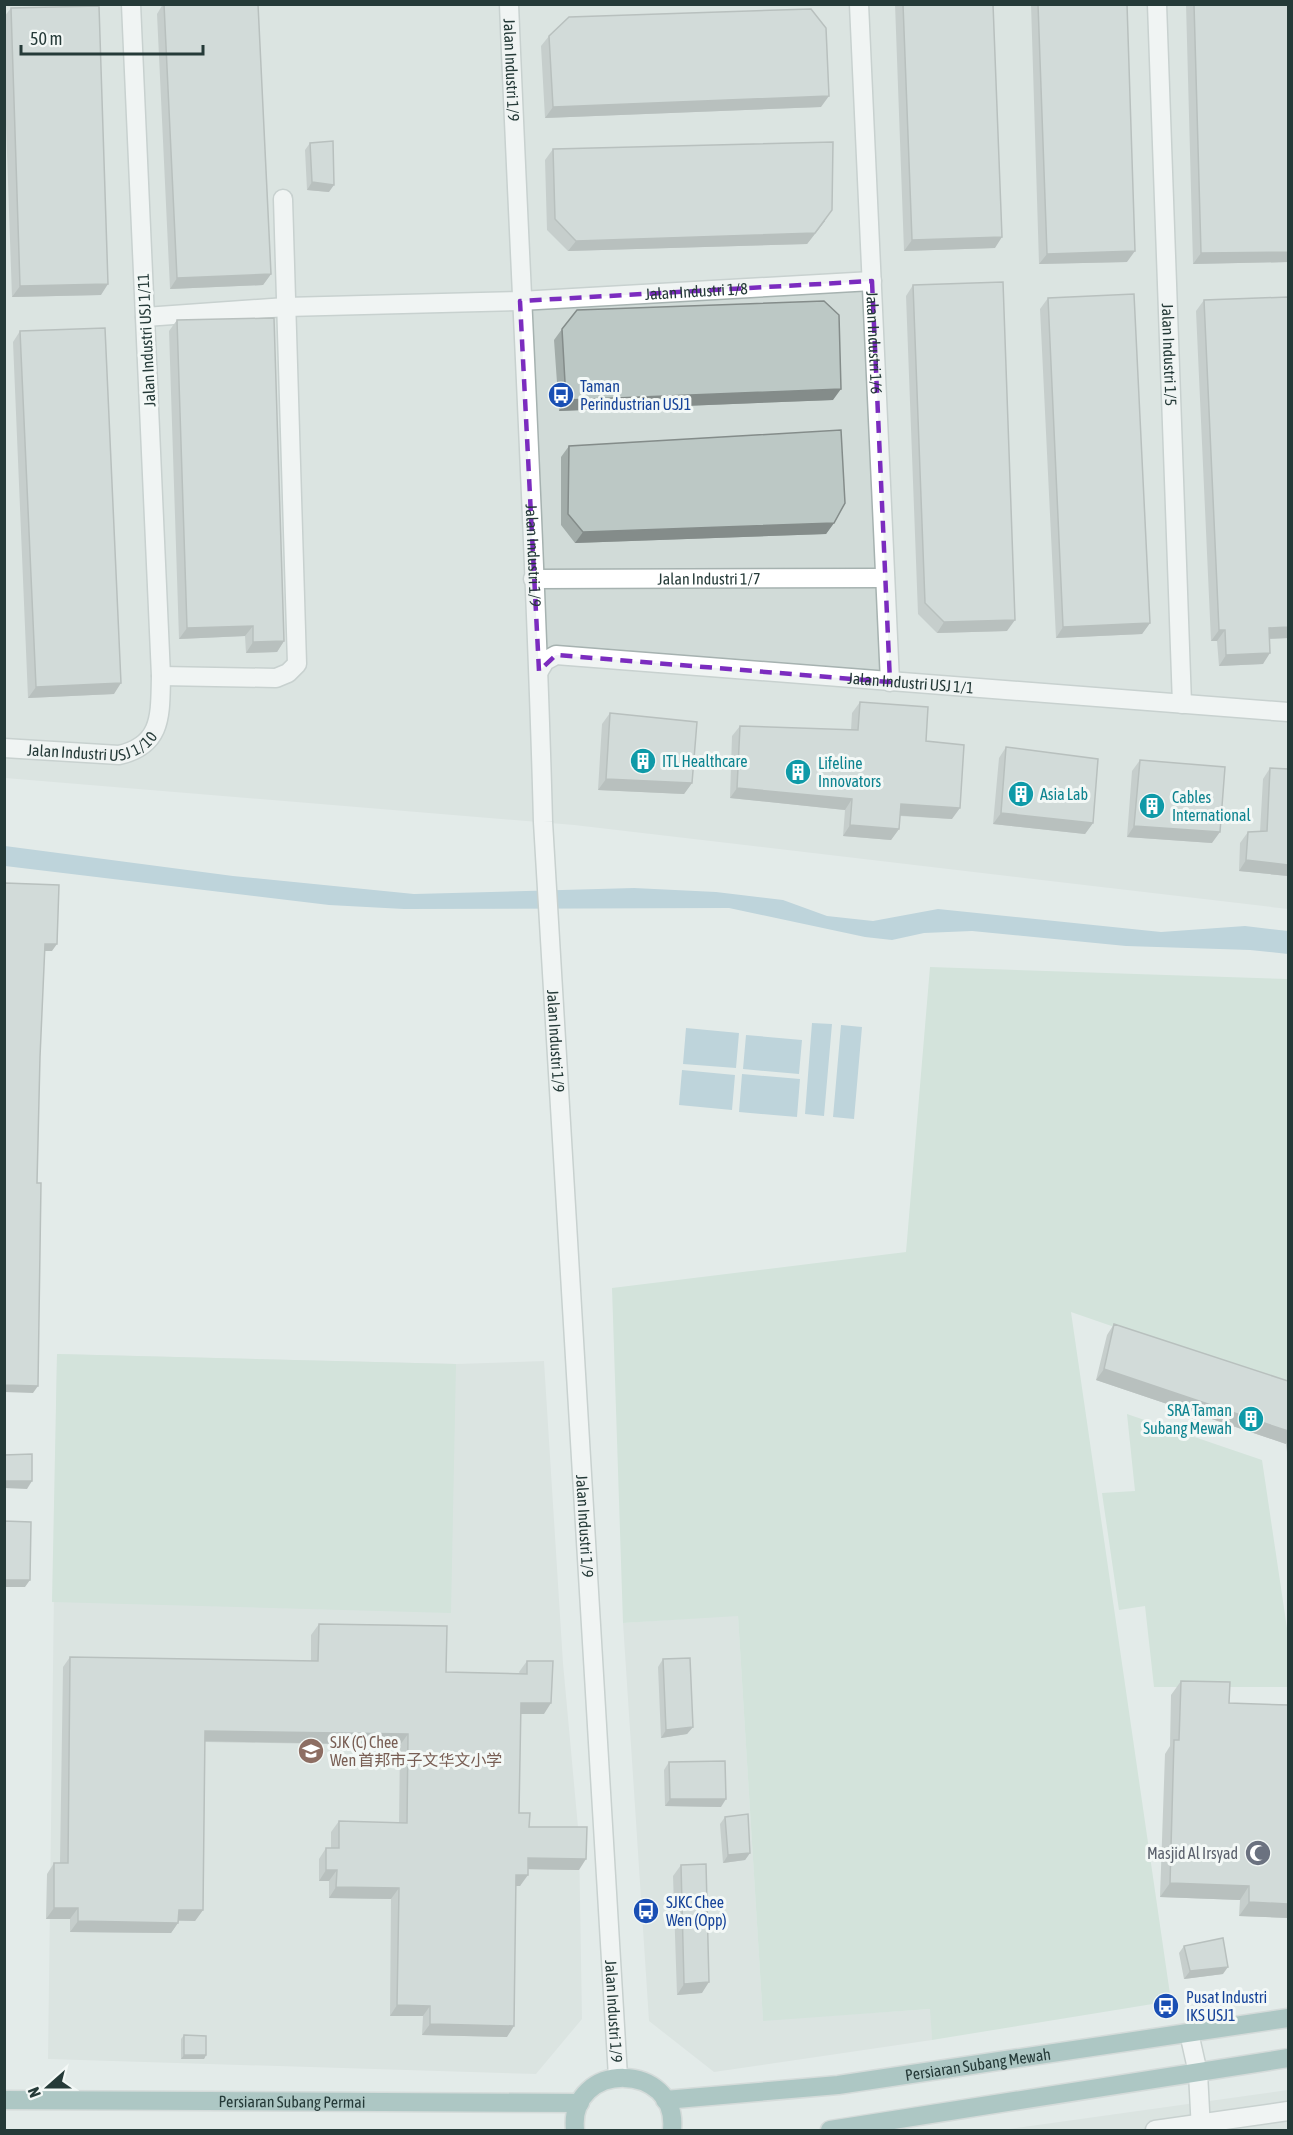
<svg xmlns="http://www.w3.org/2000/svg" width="1293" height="2135" font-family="'Asap Condensed','Noto Sans SC',sans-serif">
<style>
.built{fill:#d1dbd8}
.green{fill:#bedaca}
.water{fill:#91b8ca}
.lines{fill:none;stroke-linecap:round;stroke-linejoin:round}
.minor-casing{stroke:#a6b2b0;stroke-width:21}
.major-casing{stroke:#c2c8c7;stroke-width:21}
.minor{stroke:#fff;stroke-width:18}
.major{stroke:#6c9c97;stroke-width:18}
.wall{fill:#a2aca9}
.shaded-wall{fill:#848c8a}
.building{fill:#bcc8c5;stroke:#848c8a;stroke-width:1.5}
.marked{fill:none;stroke:#7b2cbf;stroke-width:4.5;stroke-dasharray:12 8;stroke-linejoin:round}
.labels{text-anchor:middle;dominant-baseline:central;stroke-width:6;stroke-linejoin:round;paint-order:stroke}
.street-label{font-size:16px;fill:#253a38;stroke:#f3f8f6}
.transit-label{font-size:16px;fill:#164399;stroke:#f3f8f6;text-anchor:start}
.culture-label{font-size:16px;fill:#0d838f;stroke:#f3f8f6;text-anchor:start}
.education-label{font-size:16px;fill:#785e54;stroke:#f3f8f6;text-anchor:start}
.worship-label{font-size:16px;fill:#5b616d;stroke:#f3f8f6;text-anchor:end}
</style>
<rect width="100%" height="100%" fill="#e3ebe9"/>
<path class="built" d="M 4,5 L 1288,5 L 1288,909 L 574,825 L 5,778 Z
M 57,1354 L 456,1364 L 544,1361 L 563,1663 L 579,1838 L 582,2019 L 536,2074 L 48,2059 Z
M 738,1615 L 763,2020 L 931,2009 L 932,2040 L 714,2072 L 649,2021 L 623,1623 Z
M 1288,2090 L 1288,2130 L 1001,2130 Z"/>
<path class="green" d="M 930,967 L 1288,979 L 1288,1387 L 1071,1312 L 1171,2001 L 932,2040 L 930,2009 L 763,2021 L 738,1616 L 623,1623 L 612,1288 L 906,1252 Z
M 57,1354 L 456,1364 L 451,1613 L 52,1602 Z
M 1127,1414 L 1262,1460 L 1288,1635 L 1288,1687 L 1154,1687 L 1145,1606 L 1119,1610 L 1102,1493 L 1135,1491 Z"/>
<path class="water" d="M 5,846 L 233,876 L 414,894 L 634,888 L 716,892 L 783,900 L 827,916 L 873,921 L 938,909 L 1161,932 L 1245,926 L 1288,931 L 1288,954 L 1250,950 L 1126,946 L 972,931 L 924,933 L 892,940 L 865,937 L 729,908 L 404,909 L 329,905 L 5,866 Z
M 812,1023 L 832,1024 L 824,1116 L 805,1114 Z
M 841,1025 L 862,1027 L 854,1119 L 833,1117 Z
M 686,1028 L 739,1033 L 736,1068 L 683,1064 Z
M 746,1035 L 802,1040 L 799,1074 L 743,1069 Z
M 682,1070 L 735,1075 L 732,1110 L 679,1105 Z
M 742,1074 L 800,1079 L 797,1117 L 739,1112 Z"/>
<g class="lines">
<g class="minor-casing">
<g id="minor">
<path id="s1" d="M 509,4 C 520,277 536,550 543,822 L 618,2077"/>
<path id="s2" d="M 859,4 L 890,682"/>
<path id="s3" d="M 1157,4 L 1182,704"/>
<path id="s4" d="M 145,317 L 286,307 L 520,301 L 872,281"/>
<path id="s5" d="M 533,579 L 885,578"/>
<path id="s6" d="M 539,671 L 545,661 L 556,655 L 1288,712"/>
<path d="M 161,676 L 276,678 L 288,673 L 297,664 L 283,199"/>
<path id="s7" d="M 4,748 L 119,755 C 163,745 160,714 161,676 L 131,4"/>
<path d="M 1189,2033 L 1198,2073 L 1201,2130"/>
<path d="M 1155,2130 L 1288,2111"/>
</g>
</g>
<g class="major-casing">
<g id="major">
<path id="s8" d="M 4,2100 L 580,2103"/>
<path id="s9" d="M 665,2100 L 838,2085 L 1288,2018"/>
<path d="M 575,2130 C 568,2060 679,2061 672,2130"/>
<path d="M 830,2130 L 1288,2058"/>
</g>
</g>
<use href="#minor" class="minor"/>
<use href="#major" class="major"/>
</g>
<path class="wall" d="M 163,4 L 258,4 L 271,274 L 263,285 L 170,289 L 157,14 Z
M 895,4 L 993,4 L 995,248 L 904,251 Z
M 1031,4 L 1127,4 L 1127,262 L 1039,264 Z
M 1186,4 L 1288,4 L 1288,262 L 1193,264 Z
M 11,8 L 101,295 L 12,297 L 4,67 L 4,17 Z
M 549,36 L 821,107 L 545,118 L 541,46 Z
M 310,143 L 329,192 L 307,190 L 305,150 Z
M 553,149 L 825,221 L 807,244 L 568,251 L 547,230 L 545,160 Z
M 913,285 L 1007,631 L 937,633 L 918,614 L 906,296 Z
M 1288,297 L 1288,638 L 1270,639 L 1263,664 L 1219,666 L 1217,641 L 1211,641 L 1196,311 L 1204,300 Z
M 1048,298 L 1150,623 L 1142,634 L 1056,638 L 1040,309 Z
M 177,320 L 284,641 L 277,652 L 246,653 L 245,636 L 179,639 L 169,331 Z
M 562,329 L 833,400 L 559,411 L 554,340 Z
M 20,331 L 114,694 L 28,698 L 13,342 Z
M 569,446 L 834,523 L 826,534 L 575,543 L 561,525 L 561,457 Z
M 860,702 L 926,741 L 952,819 L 900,816 L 899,829 L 891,840 L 843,836 L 845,810 L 730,798 L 732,736 L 740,726 L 851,730 L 852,713 Z
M 610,713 L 692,783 L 684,794 L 598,790 L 602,724 Z
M 1006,747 L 1093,823 L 1085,834 L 993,824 L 999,758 Z
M 1140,760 L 1212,843 L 1127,837 L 1132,771 Z
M 1270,768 L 1288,876 L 1239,871 L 1240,843 L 1248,832 L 1260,832 L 1263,779 Z
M 1114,1324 L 1288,1381 L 1288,1460 L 1286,1444 L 1096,1380 L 1107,1335 Z
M 319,1624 L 446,1672 L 520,1674 L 519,1672 L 527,1661 L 544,1714 L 521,1714 L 519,1813 L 529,1827 L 579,1870 L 528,1869 L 520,1886 L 516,1886 L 507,2037 L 422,2035 L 423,2016 L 390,2016 L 391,1899 L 329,1898 L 329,1881 L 319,1881 L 319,1859 L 326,1848 L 331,1848 L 331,1832 L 339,1821 L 399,1823 L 400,1745 L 205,1742 L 203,1910 L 195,1921 L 179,1921 L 171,1933 L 70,1932 L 70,1919 L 46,1919 L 47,1874 L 54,1863 L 60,1863 L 63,1667 L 70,1657 L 311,1661 L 311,1635 Z
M 663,1659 L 693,1727 L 687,1734 L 661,1738 L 658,1667 Z
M 1181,1681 L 1229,1703 L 1288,1918 L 1239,1916 L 1240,1900 L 1160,1897 L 1165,1754 L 1170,1746 L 1171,1695 Z
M 669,1762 L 721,1807 L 665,1806 L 664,1770 Z
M 725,1817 L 750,1853 L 745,1860 L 723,1863 L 720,1824 Z
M 681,1865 L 702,1993 L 677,1995 L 673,1876 Z
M 1184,1946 L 1223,1974 L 1184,1979 L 1179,1953 Z
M 184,2035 L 206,2055 L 204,2059 L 181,2059 L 181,2039 Z"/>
<path class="shaded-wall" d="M 829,96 L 821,107 L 545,118 L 553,107 Z
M 312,182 L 334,185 L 329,192 L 307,190 Z
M 825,221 L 807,244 L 568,251 L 576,241 Z
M 1002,237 L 995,248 L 904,251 L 912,240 Z
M 1135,251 L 1127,262 L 1039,264 L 1047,254 Z
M 1288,252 L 1288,262 L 1193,264 L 1201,253 Z
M 271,274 L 263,285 L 170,289 L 177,278 Z
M 108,284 L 101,295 L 12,297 L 20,286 Z
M 841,389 L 833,400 L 559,411 L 566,400 Z
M 834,523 L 826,534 L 575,543 L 583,532 Z
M 1015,620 L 1007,631 L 937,633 L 944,622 Z
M 1150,623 L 1142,634 L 1056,638 L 1063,627 Z
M 253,626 L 245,636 L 179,639 L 187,628 Z
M 1288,627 L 1288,638 L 1262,639 L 1269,628 Z
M 1219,630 L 1225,630 L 1217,641 L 1211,641 Z
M 284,641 L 277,652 L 246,653 L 253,642 Z
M 1270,653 L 1263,664 L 1219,666 L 1226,655 Z
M 121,683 L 114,694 L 28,698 L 36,687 Z
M 606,779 L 692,783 L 684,794 L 598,790 Z
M 737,788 L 852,799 L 845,810 L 730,798 Z
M 901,804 L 960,808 L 952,819 L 893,815 Z
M 1001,813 L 1093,823 L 1085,834 L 993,824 Z
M 850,825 L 899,829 L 891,840 L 843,836 Z
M 1134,826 L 1220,832 L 1212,843 L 1127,837 Z
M 1246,860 L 1288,865 L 1288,876 L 1239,871 Z
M 45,944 L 57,944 L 52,951 L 40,951 Z
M 1104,1369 L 1288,1431 L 1288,1441 L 1286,1444 L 1096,1380 Z
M 4,1385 L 38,1386 L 33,1393 L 4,1392 Z
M 4,1481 L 32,1481 L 27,1489 L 4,1488 Z
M 4,1580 L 30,1580 L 25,1587 L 4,1587 Z
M 521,1703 L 551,1703 L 544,1714 L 513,1714 Z
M 693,1727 L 687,1734 L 661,1738 L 666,1730 Z
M 205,1731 L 408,1734 L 400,1745 L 197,1741 Z
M 670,1799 L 726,1799 L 721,1807 L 665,1806 Z
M 750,1853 L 745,1860 L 723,1863 L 728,1855 Z
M 528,1858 L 586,1859 L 579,1870 L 520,1869 Z
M 326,1870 L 337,1870 L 329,1881 L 319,1881 Z
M 516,1875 L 528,1875 L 520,1886 L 509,1886 Z
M 1170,1883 L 1249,1886 L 1240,1900 L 1160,1897 Z
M 336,1887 L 399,1888 L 391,1899 L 329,1898 Z
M 1249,1902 L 1288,1904 L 1288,1918 L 1239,1916 Z
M 54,1908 L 78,1908 L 70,1919 L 46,1919 Z
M 179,1910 L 203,1910 L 195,1921 L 171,1920 Z
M 78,1921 L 178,1923 L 171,1933 L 70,1932 Z
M 1228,1967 L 1223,1974 L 1184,1979 L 1190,1971 Z
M 709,1982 L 702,1993 L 677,1995 L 684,1984 Z
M 397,2005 L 430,2006 L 423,2016 L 390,2016 Z
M 430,2024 L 514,2026 L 507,2037 L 422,2035 Z
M 184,2055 L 206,2055 L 204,2059 L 181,2059 Z"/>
<path class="building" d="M 164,4 L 258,4 L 271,274 L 177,278 Z
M 903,4 L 993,4 L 1002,237 L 912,240 Z
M 1038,4 L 1127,4 L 1135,251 L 1047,254 Z
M 1194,4 L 1288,4 L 1288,252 L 1201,253 Z
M 99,6 L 108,284 L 20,286 L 11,8 Z
M 811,9 L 826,28 L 829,96 L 553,107 L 549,36 L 569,17 Z
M 333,141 L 334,185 L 312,182 L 310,143 Z
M 833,142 L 832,210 L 815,233 L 576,241 L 555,219 L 553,149 Z
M 1003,282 L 1015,620 L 944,622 L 925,603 L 913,285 Z
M 1134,294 L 1150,623 L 1063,627 L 1048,298 Z
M 1288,297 L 1288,627 L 1269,628 L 1270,653 L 1226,655 L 1225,630 L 1219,630 L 1204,300 Z
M 824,301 L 839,315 L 841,389 L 566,400 L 562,329 L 577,310 Z
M 274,318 L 284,641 L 253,642 L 253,626 L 187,628 L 177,320 Z
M 105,328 L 121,683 L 36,687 L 20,331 Z
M 841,430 L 845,503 L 834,523 L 583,532 L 568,514 L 569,446 Z
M 860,702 L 928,707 L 926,741 L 964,745 L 960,808 L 901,804 L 899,829 L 850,825 L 852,799 L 737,788 L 740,726 L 858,730 Z
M 610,713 L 697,722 L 692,783 L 606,779 Z
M 1006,747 L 1098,759 L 1093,823 L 1001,813 Z
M 1140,760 L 1225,767 L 1220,832 L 1134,826 Z
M 1270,768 L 1288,769 L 1288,865 L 1246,860 L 1248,832 L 1267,831 Z
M 5,883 L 59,885 L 57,944 L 45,944 L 40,1057 L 37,1183 L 41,1183 L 38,1386 L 4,1385 L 4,901 Z
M 1114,1324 L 1288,1381 L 1288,1431 L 1104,1369 Z
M 32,1454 L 32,1481 L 4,1481 L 4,1455 Z
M 4,1521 L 31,1522 L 30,1580 L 4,1580 Z
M 319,1624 L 447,1626 L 446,1672 L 527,1674 L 527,1661 L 553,1661 L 551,1703 L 521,1703 L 519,1813 L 530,1813 L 529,1827 L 587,1827 L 586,1859 L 528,1858 L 528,1875 L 516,1875 L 514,2026 L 430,2024 L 430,2006 L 397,2005 L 399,1888 L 336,1887 L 337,1870 L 326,1870 L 326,1848 L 339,1848 L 339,1821 L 407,1823 L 408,1734 L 205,1731 L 203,1910 L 179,1910 L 178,1923 L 78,1921 L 78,1908 L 54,1908 L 54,1863 L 68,1863 L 70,1657 L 318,1661 Z
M 690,1658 L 693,1727 L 666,1730 L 663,1659 Z
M 1181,1681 L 1230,1682 L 1229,1703 L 1288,1705 L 1288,1904 L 1249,1902 L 1249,1886 L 1170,1883 L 1174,1740 L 1179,1740 Z
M 725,1761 L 726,1799 L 670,1799 L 669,1762 Z
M 748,1814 L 750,1853 L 728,1855 L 725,1817 Z
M 706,1864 L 709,1982 L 684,1984 L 681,1865 Z
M 1223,1938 L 1228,1967 L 1190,1971 L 1184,1946 Z
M 184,2035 L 206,2036 L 206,2055 L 184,2055 Z"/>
<path d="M0 0H1293V2135H0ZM 872,281 L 890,682 L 556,655 L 539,671 L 520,301 Z" fill="#e3ebe9" fill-opacity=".55" fill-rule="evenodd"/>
<path class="marked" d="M 872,281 L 890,682 L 556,655 L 539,671 L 520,301 Z"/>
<defs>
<g id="bus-disc" transform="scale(1.35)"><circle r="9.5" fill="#1a4fb4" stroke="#f3f8f6"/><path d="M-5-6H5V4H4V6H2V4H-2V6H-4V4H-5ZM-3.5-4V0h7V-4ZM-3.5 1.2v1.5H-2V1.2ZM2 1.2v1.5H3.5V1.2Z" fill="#fff"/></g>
<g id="building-disc" transform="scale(1.35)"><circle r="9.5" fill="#0f9aa8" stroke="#f3f8f6"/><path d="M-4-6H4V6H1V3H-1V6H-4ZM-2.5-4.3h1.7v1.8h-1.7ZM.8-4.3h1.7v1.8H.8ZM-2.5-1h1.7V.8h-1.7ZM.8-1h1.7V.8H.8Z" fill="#fff"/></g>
<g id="school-disc" transform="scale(1.35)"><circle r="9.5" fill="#8d6e63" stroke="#f3f8f6"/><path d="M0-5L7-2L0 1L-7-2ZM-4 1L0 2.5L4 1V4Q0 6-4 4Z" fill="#fff"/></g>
<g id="mosque-disc" transform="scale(1.35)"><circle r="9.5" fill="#6b7280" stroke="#f3f8f6"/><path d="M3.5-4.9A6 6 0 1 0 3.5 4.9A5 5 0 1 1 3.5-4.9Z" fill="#fff"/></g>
</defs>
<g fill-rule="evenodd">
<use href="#bus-disc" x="561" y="395"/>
<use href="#building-disc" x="643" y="761"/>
<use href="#building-disc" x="798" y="772"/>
<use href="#building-disc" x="1021" y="794"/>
<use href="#building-disc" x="1152" y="806"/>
<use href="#building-disc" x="1251" y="1419"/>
<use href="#school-disc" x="311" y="1751"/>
<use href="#mosque-disc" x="1258" y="1853"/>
<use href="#bus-disc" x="646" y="1911"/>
<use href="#bus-disc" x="1166" y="2006"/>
</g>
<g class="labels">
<g class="street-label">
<text stroke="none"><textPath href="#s1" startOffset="66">Jalan Industri 1/9</textPath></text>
<text stroke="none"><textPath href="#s4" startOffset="552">Jalan Industri 1/8</textPath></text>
<text transform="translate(146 340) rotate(-93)">Jalan Industri USJ 1/11</text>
<text stroke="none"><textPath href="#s2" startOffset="339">Jalan Industri 1/6</textPath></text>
<text stroke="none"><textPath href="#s3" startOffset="351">Jalan Industri 1/5</textPath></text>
<text stroke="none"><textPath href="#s1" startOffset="552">Jalan Industri 1/9</textPath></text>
<text stroke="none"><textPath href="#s5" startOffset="176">Jalan Industri 1/7</textPath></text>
<text stroke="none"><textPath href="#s6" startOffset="380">Jalan Industri USJ 1/1</textPath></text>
<text stroke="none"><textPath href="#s7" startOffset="90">Jalan Industri USJ 1/10</textPath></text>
<text stroke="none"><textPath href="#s1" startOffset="1038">Jalan Industri 1/9</textPath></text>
<text stroke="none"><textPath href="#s1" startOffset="1524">Jalan Industri 1/9</textPath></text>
<text stroke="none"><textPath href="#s1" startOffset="2010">Jalan Industri 1/9</textPath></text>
<text stroke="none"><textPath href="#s9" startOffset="315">Persiaran Subang Mewah</textPath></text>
<text stroke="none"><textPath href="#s8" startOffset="288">Persiaran Subang Permai</textPath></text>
</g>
<g class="transit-label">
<text x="580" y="386">Taman<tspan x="580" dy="18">Perindustrian USJ1</tspan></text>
<text x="666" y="1902">SJKC Chee<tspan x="666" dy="18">Wen (Opp)</tspan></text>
<text x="1186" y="1997">Pusat Industri<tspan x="1186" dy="18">IKS USJ1</tspan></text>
</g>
<g class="culture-label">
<text x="662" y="761">ITL Healthcare</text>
<text x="818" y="763">Lifeline<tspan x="818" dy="18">Innovators</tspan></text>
<text x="1040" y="794">Asia Lab</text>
<text x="1172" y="797">Cables<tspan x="1172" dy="18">International</tspan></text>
<text x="1232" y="1410" text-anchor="end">SRA Taman<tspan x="1232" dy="18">Subang Mewah</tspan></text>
</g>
<g class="education-label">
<text x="330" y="1742">SJK (C) Chee<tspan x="330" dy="18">Wen 首邦市子文华文小学</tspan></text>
</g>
<g class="worship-label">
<text x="1238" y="1853">Masjid Al Irsyad</text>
</g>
</g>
<rect width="1293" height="2135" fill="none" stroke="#253a38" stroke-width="12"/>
<g transform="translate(48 2087) rotate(249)" stroke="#f3f8f6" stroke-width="4.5" paint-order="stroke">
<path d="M0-4.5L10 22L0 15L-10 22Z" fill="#253a38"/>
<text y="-9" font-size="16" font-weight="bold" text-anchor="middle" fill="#253a38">N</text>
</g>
<path d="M21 45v9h182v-9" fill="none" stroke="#253a38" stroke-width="3"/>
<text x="30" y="45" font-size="18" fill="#253a38" stroke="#f3f8f6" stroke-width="4.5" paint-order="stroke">50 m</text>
</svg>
